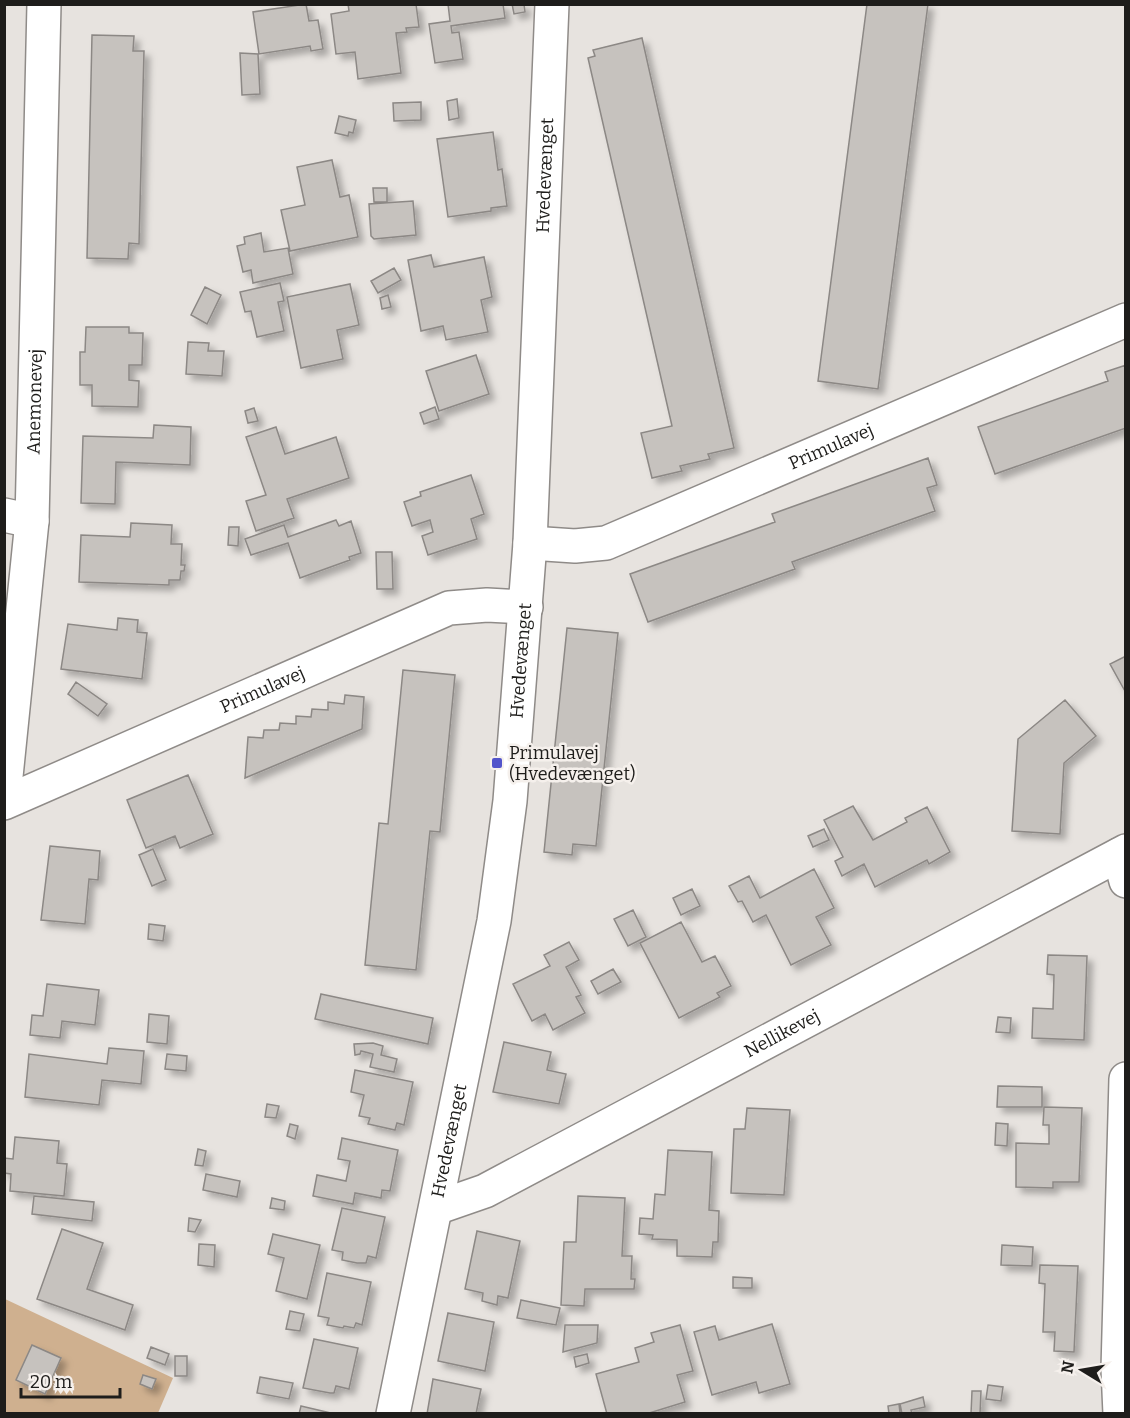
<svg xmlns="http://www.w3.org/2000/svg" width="1130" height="1418" font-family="Bitter,serif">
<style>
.green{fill:#cfb08f}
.building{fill:#c6c2be;stroke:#8c8885;stroke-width:1.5;filter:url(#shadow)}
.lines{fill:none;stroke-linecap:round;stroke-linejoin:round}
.minor-casing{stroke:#8f8b88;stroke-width:36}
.minor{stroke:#fff;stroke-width:33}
.poi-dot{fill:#5254cb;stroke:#f5f0ec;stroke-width:2}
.labels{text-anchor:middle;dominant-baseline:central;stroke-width:5;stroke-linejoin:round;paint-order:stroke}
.street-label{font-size:18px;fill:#1e1d1b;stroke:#f5f0ec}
.poi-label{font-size:18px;fill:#1e1d1b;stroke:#f5f0ec;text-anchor:start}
</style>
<defs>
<filter id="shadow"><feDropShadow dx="5.5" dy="5.5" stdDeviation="3" flood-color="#0004"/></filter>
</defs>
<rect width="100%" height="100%" fill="#e7e3df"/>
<path class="green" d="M 5,1299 L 173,1378 L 158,1413 L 5,1414 Z"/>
<path class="building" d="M 306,4 L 309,21 L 318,20 L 323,49 L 311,51 L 310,46 L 259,54 L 253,12 Z
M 348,4 L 416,4 L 419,27 L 406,28 L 407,32 L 396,33 L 401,73 L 358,79 L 355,52 L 336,54 L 331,14 L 349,11 Z
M 448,4 L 503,4 L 505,18 L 451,26 L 452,33 L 459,32 L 463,59 L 435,63 L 429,24 L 450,21 Z
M 512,4 L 524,4 L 525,12 L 514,14 Z
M 867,4 L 928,4 L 878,389 L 818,381 Z
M 92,35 L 134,36 L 133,51 L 144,51 L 139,244 L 129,243 L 128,259 L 87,258 Z
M 642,38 L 734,448 L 708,454 L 710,459 L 680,466 L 682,471 L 652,478 L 641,433 L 672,426 L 588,58 L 595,56 L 593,50 Z
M 240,53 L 258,54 L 260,94 L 242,95 Z
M 457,99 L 459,118 L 449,120 L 447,101 Z
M 421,102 L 421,120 L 394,121 L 393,103 Z
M 339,116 L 356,120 L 353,133 L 349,132 L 348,136 L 335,133 Z
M 493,132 L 498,170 L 502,169 L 507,206 L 491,208 L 491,211 L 448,217 L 437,139 Z
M 332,160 L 340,197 L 349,195 L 358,237 L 290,251 L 281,210 L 305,205 L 297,167 Z
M 373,188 L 387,188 L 387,202 L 374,202 Z
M 413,201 L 416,235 L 374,239 L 371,236 L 369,204 Z
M 261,233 L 264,252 L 288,248 L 293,274 L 253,283 L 251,270 L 243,272 L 237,246 L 245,244 L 244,237 Z
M 431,255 L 434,267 L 484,257 L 492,297 L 481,300 L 488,332 L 446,340 L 443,326 L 421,331 L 408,260 Z
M 394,268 L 401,280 L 378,293 L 371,281 Z
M 280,283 L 284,301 L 278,302 L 284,331 L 257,337 L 251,311 L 245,312 L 240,292 Z
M 350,284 L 359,325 L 337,330 L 343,359 L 301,368 L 287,297 Z
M 205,287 L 221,295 L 207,324 L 191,315 Z
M 388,295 L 391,307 L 382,309 L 380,298 Z
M 86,327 L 129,327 L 129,333 L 143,333 L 142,365 L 129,365 L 129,380 L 139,381 L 138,407 L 92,406 L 92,385 L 80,385 L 80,352 L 85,352 Z
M 188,342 L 209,343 L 208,351 L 224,351 L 222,376 L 186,374 Z
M 476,355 L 489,394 L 439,411 L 426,371 Z
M 1126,365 L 1126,428 L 995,474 L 978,427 L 1108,381 L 1105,372 Z
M 435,407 L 439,419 L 424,424 L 420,413 Z
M 254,408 L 258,421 L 248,423 L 245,411 Z
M 154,425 L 191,427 L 190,465 L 116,462 L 115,504 L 81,503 L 83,436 L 153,438 Z
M 276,427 L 285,454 L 336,437 L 349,478 L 287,499 L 294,518 L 256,531 L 246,501 L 266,495 L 246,437 Z
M 928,458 L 937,485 L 927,488 L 935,511 L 792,562 L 795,569 L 648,622 L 630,574 L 775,522 L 772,514 Z
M 471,475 L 484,514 L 471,519 L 477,539 L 428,555 L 422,536 L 433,532 L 430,520 L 412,526 L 404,502 L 421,496 L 420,492 Z
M 336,520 L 339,526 L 351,521 L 361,553 L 349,557 L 350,560 L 300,578 L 288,543 L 251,555 L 245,539 L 284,525 L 288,537 Z
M 131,523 L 172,525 L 171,544 L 182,544 L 181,565 L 185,565 L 184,571 L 181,571 L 180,580 L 169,580 L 169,585 L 79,582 L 81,535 L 130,537 Z
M 229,527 L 239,527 L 238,546 L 228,545 Z
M 376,552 L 392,552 L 393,589 L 377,589 Z
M 118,618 L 138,620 L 137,632 L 147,633 L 142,679 L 61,669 L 68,624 L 117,630 Z
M 567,628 L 618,633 L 596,846 L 573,844 L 572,855 L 544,852 Z
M 1126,656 L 1126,693 L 1110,664 Z
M 403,670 L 455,675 L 440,832 L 430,831 L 416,970 L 365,965 L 379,823 L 388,824 Z
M 76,682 L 107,704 L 98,716 L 68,694 Z
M 345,695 L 364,697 L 362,729 L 245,778 L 248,737 L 263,738 L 264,730 L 279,730 L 280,723 L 296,724 L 296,716 L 311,717 L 312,709 L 328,710 L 328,702 L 344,704 Z
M 1065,700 L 1096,736 L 1064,763 L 1060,834 L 1012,831 L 1018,739 Z
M 188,775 L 213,834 L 180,848 L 175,836 L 146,848 L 127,800 Z
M 853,806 L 873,840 L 907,822 L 905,818 L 927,807 L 950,852 L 929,864 L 927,860 L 875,887 L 864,864 L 842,876 L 835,861 L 843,857 L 824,820 Z
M 824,829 L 829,840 L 813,847 L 808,836 Z
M 50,846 L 100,851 L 98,880 L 89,879 L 85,924 L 41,920 Z
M 153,849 L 166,880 L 152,886 L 139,855 Z
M 814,869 L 834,908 L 816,917 L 831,945 L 791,965 L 766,915 L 753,922 L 742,901 L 738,902 L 729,886 L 749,876 L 760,898 Z
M 692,889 L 700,906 L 681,915 L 673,898 Z
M 633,910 L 646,937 L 628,946 L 614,919 Z
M 681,922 L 702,962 L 715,956 L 731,986 L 717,993 L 720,997 L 679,1018 L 640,943 Z
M 149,924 L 165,926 L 163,941 L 148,939 Z
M 569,942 L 579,960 L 566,967 L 581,995 L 576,997 L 585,1013 L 553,1030 L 545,1014 L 532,1021 L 513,984 L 550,966 L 544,955 Z
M 1048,955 L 1087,956 L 1084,1040 L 1032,1038 L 1033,1008 L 1053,1009 L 1054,975 L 1047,974 Z
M 613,969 L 621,982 L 598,994 L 591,981 Z
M 47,984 L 99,990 L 95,1025 L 62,1021 L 60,1038 L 30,1035 L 32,1015 L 43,1016 Z
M 321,994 L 433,1018 L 428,1044 L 315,1019 Z
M 149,1014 L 169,1016 L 167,1044 L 147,1042 Z
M 998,1017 L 1011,1018 L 1010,1033 L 996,1032 Z
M 504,1042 L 551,1052 L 547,1070 L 566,1074 L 559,1104 L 493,1092 Z
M 373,1043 L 383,1046 L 381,1055 L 397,1059 L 394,1072 L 370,1067 L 373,1054 L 361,1051 L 360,1054 L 355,1055 L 354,1044 Z
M 109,1048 L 144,1051 L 141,1084 L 102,1080 L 99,1105 L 25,1097 L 29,1054 L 107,1064 Z
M 167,1054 L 187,1056 L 186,1071 L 165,1069 Z
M 355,1070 L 413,1082 L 404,1125 L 397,1123 L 395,1130 L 368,1124 L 370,1118 L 359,1116 L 364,1095 L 351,1092 Z
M 998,1086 L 1042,1087 L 1042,1107 L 997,1107 Z
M 267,1104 L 279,1106 L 276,1118 L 265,1117 Z
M 1044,1107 L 1082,1108 L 1079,1182 L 1053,1182 L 1053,1188 L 1016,1187 L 1016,1143 L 1049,1144 L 1049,1125 L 1043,1125 Z
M 747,1108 L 790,1110 L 784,1195 L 731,1193 L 734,1129 L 745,1129 Z
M 996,1123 L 1008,1124 L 1007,1146 L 995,1145 Z
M 290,1124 L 298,1126 L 295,1139 L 287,1136 Z
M 15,1137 L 59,1141 L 57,1163 L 67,1164 L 64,1196 L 10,1191 L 11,1174 L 4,1173 L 4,1158 L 13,1159 Z
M 342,1138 L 398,1150 L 390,1191 L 382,1190 L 381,1198 L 355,1193 L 353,1204 L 313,1196 L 317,1175 L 346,1181 L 350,1161 L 338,1159 Z
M 198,1149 L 206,1151 L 203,1166 L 195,1165 Z
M 668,1150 L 712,1152 L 709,1210 L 719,1211 L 718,1242 L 713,1242 L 712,1257 L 677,1256 L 677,1240 L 652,1239 L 653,1235 L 639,1234 L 640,1218 L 653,1219 L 655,1194 L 665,1195 Z
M 206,1174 L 240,1181 L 237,1197 L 203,1190 Z
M 34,1196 L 94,1202 L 92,1221 L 32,1214 Z
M 578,1196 L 625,1198 L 622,1256 L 632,1256 L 631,1279 L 635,1279 L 634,1289 L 585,1289 L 584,1306 L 561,1305 L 564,1242 L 576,1242 Z
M 272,1198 L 285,1201 L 284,1210 L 270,1208 Z
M 342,1208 L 385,1217 L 376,1258 L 368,1256 L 366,1263 L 357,1263 L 342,1260 L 343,1252 L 332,1250 Z
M 189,1218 L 201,1220 L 195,1232 L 188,1231 Z
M 62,1229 L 103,1243 L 87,1289 L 133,1305 L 125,1330 L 37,1299 Z
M 477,1231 L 520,1241 L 508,1298 L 498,1296 L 497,1305 L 482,1301 L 483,1293 L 465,1289 Z
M 273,1234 L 320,1245 L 307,1299 L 276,1291 L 284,1258 L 268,1254 Z
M 199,1244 L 215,1245 L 214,1267 L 198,1265 Z
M 1002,1245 L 1033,1247 L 1032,1266 L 1001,1265 Z
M 1040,1265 L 1078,1266 L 1074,1352 L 1054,1351 L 1055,1332 L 1043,1332 L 1045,1284 L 1039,1283 Z
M 327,1273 L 371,1282 L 362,1325 L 356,1323 L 354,1328 L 344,1326 L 343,1328 L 327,1325 L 329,1318 L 318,1316 Z
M 733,1277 L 752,1278 L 752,1288 L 733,1288 Z
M 521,1300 L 560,1308 L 556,1325 L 517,1318 Z
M 290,1311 L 304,1314 L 300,1331 L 286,1329 Z
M 448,1313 L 494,1322 L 485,1371 L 438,1361 Z
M 772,1324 L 790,1384 L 759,1393 L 756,1382 L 712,1395 L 694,1332 L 715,1326 L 719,1340 Z
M 565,1325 L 598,1325 L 597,1343 L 563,1352 Z
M 680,1325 L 693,1371 L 677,1375 L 685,1402 L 646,1414 L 607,1414 L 596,1374 L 639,1362 L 635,1348 L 654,1342 L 651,1333 Z
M 314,1339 L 358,1348 L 349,1389 L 336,1386 L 334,1393 L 330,1393 L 303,1388 Z
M 32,1345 L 61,1358 L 45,1394 L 16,1380 Z
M 151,1347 L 169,1354 L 165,1365 L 147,1358 Z
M 587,1354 L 589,1363 L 576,1367 L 574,1357 Z
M 175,1356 L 187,1356 L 187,1376 L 175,1376 Z
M 143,1375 L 156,1379 L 152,1389 L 140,1384 Z
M 260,1377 L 293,1383 L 289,1399 L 257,1393 Z
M 433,1379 L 481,1389 L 476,1414 L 427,1414 Z
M 988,1385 L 1003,1387 L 1001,1401 L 986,1399 Z
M 972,1391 L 981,1391 L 980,1414 L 971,1414 Z
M 923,1397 L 925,1407 L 911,1410 L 912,1414 L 902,1414 L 900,1404 Z
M 899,1404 L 900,1413 L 889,1414 L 888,1406 Z
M 301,1406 L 335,1414 L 299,1414 Z"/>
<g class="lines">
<g class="minor-casing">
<g id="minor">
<path d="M 4,515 L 32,521"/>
<path id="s1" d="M 530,543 L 575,546 L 606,543 L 1126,320"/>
<path id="s2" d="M 4,796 L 32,521 L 44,4"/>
<path id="s3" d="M 4,803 L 449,608 L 487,605 L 526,607"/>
<path d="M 1119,855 L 1126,881"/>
<path id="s4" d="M 436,1208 L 485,1191 L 1126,851"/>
<path id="s5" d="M 393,1414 L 494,921 L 510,801 L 530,543 L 552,4"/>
<path d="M 1120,1414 L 1118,1369 L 1126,1079"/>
</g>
</g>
<use href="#minor" class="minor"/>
</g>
<rect class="poi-dot" x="491" y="757" width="12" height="12" rx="3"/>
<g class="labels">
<g class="street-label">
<text stroke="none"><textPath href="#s5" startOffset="1251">Hvedevænget</textPath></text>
<text stroke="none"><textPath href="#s2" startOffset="396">Anemonevej</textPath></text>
<text stroke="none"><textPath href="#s1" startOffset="321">Primulavej</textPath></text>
<text stroke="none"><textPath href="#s5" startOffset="765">Hvedevænget</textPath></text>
<text stroke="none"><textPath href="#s3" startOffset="282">Primulavej</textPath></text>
<text stroke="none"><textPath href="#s4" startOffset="388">Nellikevej</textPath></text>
<text stroke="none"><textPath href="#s5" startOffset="279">Hvedevænget</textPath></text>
</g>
<g class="poi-label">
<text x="509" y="753">Primulavej<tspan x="509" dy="21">(Hvedevænget)</tspan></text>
</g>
</g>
<rect width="1130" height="1418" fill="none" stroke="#1e1d1b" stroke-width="12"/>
<g transform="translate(1082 1370) rotate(281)" stroke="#f5f0ec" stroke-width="4.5" paint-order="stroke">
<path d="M0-4.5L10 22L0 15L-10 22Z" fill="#1e1d1b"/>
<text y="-9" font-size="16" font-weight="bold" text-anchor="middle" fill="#1e1d1b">N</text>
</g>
<path d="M21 1388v9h99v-9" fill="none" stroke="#1e1d1b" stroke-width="3"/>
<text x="30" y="1388" font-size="18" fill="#1e1d1b" stroke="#f5f0ec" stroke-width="4.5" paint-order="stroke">20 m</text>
</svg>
